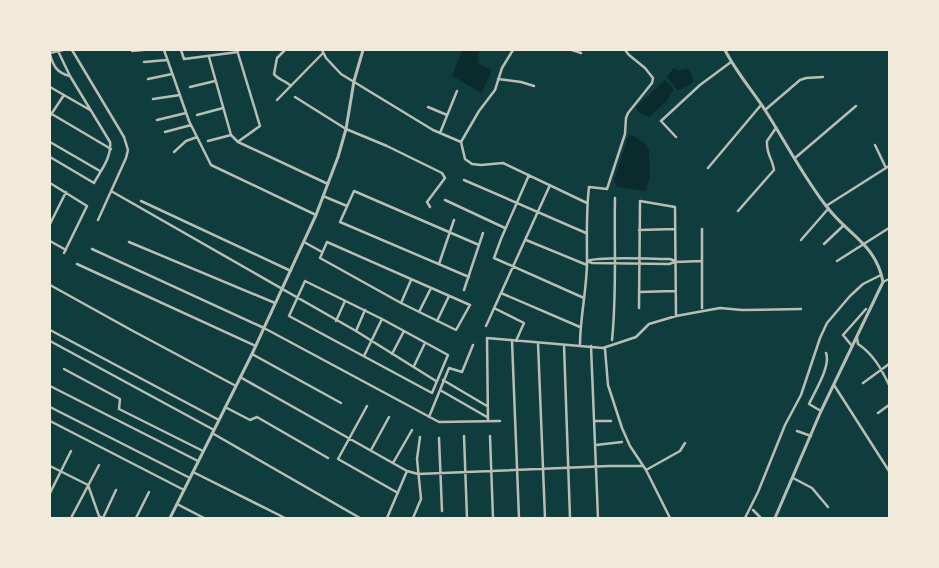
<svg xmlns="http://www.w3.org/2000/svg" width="939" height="568" font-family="Merriweather,serif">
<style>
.water{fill:#0a2a2b}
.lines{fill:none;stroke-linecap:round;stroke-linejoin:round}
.minor{stroke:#b8beb3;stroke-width:2.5}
.tertiary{stroke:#b8beb3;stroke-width:3}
</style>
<rect width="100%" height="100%" fill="#0f3d3e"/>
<path class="water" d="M 462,50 L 479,50 L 478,63 L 492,70 L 482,93 L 452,76 Z
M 674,68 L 679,71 L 685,69 L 689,70 L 693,77 L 692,83 L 678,91 L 667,77 Z
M 665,80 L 674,90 L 666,102 L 649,117 L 638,112 L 636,107 Z
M 632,135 L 646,144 L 649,150 L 650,178 L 645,191 L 619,187 L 616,186 L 614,181 L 628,137 Z"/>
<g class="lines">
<path class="minor" d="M 72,50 L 124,137 L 128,150 L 126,158 L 98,220
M 164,50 L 189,121 L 211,165 L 316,215
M 181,50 L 184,59 L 238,52
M 237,50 L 260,126 L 239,141
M 285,50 L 277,58 L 274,74 C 277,79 286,81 291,86
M 322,50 L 326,58 L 341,74 L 433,130 L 461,142 L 465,159 L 472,164 L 481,165 L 503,163 L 587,203
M 572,50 L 581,53
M 132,51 L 143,50
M 50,53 L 63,50
M 50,54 C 53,66 57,73 70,76
M 209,57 L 231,135 L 238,142 L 328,184
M 144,62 L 167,60
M 148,79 L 172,74
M 498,79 L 521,82 L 534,86
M 50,87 L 90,110
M 190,87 L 215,81
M 295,97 L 346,129 L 387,146 L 442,173 L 445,178 L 427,202 L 430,207
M 153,99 L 180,95
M 277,100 L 323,53
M 428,107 L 447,115
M 765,110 L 800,80 L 806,78 L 823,77
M 50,113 L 111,149
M 197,115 L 223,108
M 50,116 L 64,95
M 157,120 L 186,113
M 165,132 L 191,125
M 440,133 L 457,91
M 676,137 L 661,121 L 700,85 L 731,62
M 208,141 L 231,135
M 50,142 L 100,171
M 461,142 L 479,111 L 495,90 L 502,68 L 513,50
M 875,145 L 886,168
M 174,152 L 186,141 L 197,137
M 50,157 L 94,183 C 101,170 112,157 110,142 L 70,76 L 58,51
M 795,158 L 856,106
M 708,168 L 761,105
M 529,175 L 501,239 L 494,258 L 584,298
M 464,180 L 586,233
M 50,183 L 87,206 L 64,253
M 111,191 L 356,331 L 436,381
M 323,196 L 347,206
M 445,200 L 505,228
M 141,201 L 291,271
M 826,206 L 889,166
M 738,211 L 774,170 C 773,160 766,154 767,141 L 776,128
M 50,224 L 66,192
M 702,229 L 702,308
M 639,230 L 675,229
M 526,240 L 587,265
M 801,240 L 828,209
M 50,241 L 66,250
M 129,242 L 275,303
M 304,242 L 322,252
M 327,242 L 470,305 L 456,330 L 401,303 L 320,258 Z
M 824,244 L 844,225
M 92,249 L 264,328 L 439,422 L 500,421
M 587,261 L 592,263 L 669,264 L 675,262 L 702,261
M 587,261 C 597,256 655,259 670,259 L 675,261
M 837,261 L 889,228
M 77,264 L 256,346
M 439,264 L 454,220
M 469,277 L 340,222 L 354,191 L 479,245
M 305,281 L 382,319 L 448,355 L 432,393 L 289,316 Z
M 883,282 L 889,279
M 50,285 L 133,331 L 236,386
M 464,290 L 483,233
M 639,292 L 675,291
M 501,293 L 580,327
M 401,303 L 411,280
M 494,308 L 524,323 L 516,341
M 639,308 L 640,201 L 675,207 L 676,316
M 419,312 L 431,288
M 336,321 L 345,301
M 437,321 L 449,296
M 486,326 L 550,185
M 50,330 L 219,420
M 356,331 L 365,310
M 857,338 L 858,344 C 873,354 881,368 889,385
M 612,340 C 617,293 614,245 615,198
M 50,341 L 214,430
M 512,341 L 519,518
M 538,343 L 545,518
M 564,345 L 570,518
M 580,345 C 580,317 587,289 587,261 C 587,236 586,212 589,187 L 607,189 L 625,134 L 626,118 L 628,113 L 652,83 L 653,78 L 645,68 L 629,55 L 625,50
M 591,346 L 598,518
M 852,346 L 843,335 L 866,309
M 603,348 L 636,337 L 649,324 L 676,316 L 720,308 L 742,310 L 801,309
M 252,354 L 341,403
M 392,354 L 404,331
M 364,356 L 382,319
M 414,366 L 425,343
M 64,369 L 120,399 L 119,409 L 203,451
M 240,377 L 407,471 L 418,474 L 609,466 L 643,466
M 443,380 L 487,406
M 863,383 L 889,364
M 834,385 L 889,471
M 50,386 L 198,461
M 440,390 L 487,417
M 367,406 L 338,459 L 398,493
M 50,407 L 190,478
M 225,407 L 250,420 L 257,417 L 328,458
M 821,411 L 809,404 C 815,391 831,366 826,353
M 878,413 L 889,405
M 429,417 L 449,368 L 462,372 L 473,345
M 50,421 L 184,490
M 488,421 L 487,338 L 603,348 L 605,349 L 608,385 L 622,428 L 630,446 L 646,470 L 670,518
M 595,421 L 611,421
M 797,431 L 811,436
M 212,433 L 360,518
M 464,436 L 467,518
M 490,436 L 493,518
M 439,438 L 442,511
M 596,445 L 622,442
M 371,450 L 389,417
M 393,463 L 412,430
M 50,466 L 88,485 L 99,516 L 103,518
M 646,470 L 680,451 L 685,443
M 193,472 L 285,518
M 793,478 L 812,488 L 828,507
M 50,493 L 71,451
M 177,504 L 204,518
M 753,510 L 761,518
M 71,518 L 99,465
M 103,518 L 116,490
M 136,518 L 149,492
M 387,518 L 407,471
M 413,518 L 421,499 L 417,459 L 420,437
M 745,518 L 758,492 L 785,425 L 801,395 L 820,338 L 827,323 L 850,296 L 863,284 L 881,275"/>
<path class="tertiary" d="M 725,50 C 736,72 752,90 765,110 C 785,141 804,178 827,207 C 848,235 876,244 883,282 L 821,411 L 775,518
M 170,518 L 252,354 L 316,215 L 338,157 L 346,129 L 354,81 L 363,50"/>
</g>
<rect width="939" height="568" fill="none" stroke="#f1e9da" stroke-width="102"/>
</svg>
